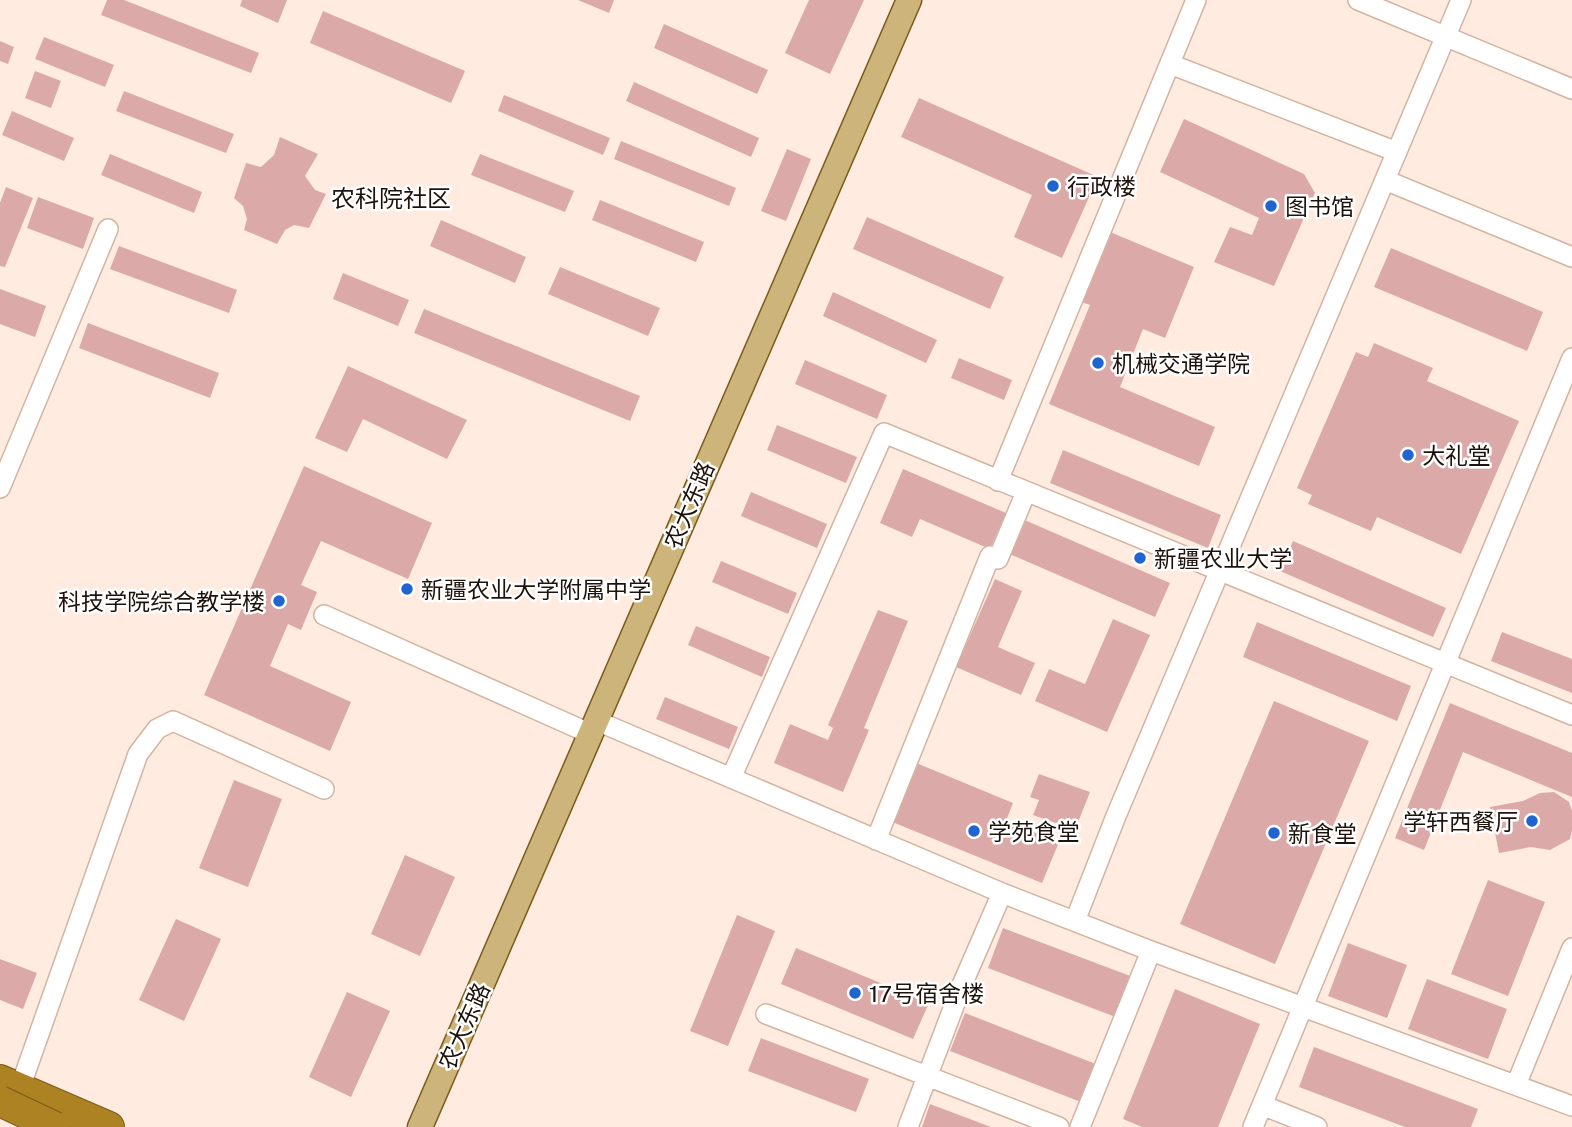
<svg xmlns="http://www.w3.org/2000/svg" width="1572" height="1127" font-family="'Public Sans','Noto Sans SC',sans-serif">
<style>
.building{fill:#dbaaa8}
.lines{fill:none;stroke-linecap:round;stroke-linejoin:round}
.minor-casing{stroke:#d3b4a1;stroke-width:22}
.major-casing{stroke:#7a5b1b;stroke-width:27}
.highway-casing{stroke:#7a5b1b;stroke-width:32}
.minor{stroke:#fff;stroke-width:19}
.major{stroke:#cdb47b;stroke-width:24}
.highway{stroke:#ac8223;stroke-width:30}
.highway-bridge-casing{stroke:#7a5b1b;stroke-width:32;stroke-linecap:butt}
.highway-bridge{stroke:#ac8223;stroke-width:30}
.poi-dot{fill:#2064d0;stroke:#fff;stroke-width:2.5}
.labels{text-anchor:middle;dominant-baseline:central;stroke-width:5;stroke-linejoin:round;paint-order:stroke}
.poi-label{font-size:23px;fill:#1e130c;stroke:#fff;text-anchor:start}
.street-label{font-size:23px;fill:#1e130c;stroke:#fff}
.neighbourhood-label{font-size:24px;fill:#1e130c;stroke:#fff}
</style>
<rect width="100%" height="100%" fill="#ffebdf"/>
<path class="building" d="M 107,0 L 124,0 L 259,53 L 251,73 L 101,15 Z
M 242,0 L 287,0 L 278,23 L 240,6 Z
M 578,0 L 614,0 L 609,13 Z
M 809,0 L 864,0 L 830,74 L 785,53 Z
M 323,11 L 465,71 L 451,103 L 310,43 Z
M 664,24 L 768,70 L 757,94 L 654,48 Z
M 44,37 L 114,65 L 105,87 L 35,59 Z
M 0,41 L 14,47 L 8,64 L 0,61 Z
M 35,71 L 61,81 L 51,108 L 25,98 Z
M 634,82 L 759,138 L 751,157 L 626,101 Z
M 124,91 L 234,134 L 226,153 L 116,111 Z
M 504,95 L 610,138 L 603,155 L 498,111 Z
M 919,98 L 1098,177 L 1062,258 L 1014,237 L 1032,195 L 901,137 Z
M 12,111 L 74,138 L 64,161 L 2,135 Z
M 1184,119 L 1304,174 L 1315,193 L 1274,286 L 1214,262 L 1230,227 L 1252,235 L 1259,218 L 1160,172 Z
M 280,137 L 318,154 L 305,176 L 315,190 L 326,194 L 309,228 L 294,225 L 285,230 L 277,244 L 244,230 L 247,219 L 243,206 L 234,198 L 246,163 L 261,167 L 274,155 Z
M 621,141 L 736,188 L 729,206 L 614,159 Z
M 787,149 L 811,159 L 786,221 L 761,211 Z
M 110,154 L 202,192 L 194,213 L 101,175 Z
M 480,154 L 574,191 L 565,212 L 471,175 Z
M 6,187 L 33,198 L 5,267 L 0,266 L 0,203 Z
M 38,197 L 94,218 L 83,249 L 27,228 Z
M 600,200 L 704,242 L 696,262 L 592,220 Z
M 867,217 L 1004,277 L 990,309 L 853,249 Z
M 441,220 L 526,257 L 515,283 L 430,246 Z
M 1110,232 L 1194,267 L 1165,338 L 1143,329 L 1120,387 L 1215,427 L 1199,466 L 1049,404 L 1090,305 L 1081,302 Z
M 119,246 L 237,290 L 229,313 L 110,269 Z
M 1391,248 L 1543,312 L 1527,351 L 1374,287 Z
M 560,267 L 660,308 L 648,336 L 548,294 Z
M 343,273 L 409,300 L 398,326 L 333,299 Z
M 0,289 L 46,306 L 35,337 L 0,324 Z
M 833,292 L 937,340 L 926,363 L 823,316 Z
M 424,309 L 640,396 L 630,421 L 414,333 Z
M 88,323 L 219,373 L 210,398 L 79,348 Z
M 1374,343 L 1433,368 L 1427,381 L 1519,421 L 1461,554 L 1377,517 L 1371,531 L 1308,504 L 1312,495 L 1297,488 L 1356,352 L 1368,357 Z
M 959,358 L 1012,380 L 1004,400 L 951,378 Z
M 805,360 L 887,395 L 877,419 L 795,384 Z
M 348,366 L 467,420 L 447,459 L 363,419 L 347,452 L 315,438 Z
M 777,425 L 857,457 L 846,483 L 767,450 Z
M 1063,450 L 1221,515 L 1208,548 L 1050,483 Z
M 304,466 L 432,523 L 408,579 L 321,541 L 301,585 L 317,592 L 301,630 L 288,624 L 270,666 L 351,702 L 330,751 L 204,695 Z
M 903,469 L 1006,513 L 990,549 L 920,519 L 912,537 L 880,523 Z
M 751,492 L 827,524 L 817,548 L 741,516 Z
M 1020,518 L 1170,583 L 1155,617 L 1005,552 Z
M 1293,541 L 1446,608 L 1433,637 L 1280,571 Z
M 721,561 L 797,593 L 788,614 L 712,582 Z
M 995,579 L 1022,591 L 998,647 L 1035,663 L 1021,695 L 956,667 Z
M 878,610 L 908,621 L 864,728 L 869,730 L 843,792 L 774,763 L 790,724 L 828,740 L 833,728 L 828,725 Z
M 1113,619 L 1150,635 L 1107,732 L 1035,701 L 1049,669 L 1085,684 Z
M 1257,622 L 1411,686 L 1397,721 L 1243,657 Z
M 696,626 L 770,657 L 762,677 L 688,645 Z
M 1502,632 L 1572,659 L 1572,693 L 1491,661 Z
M 665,697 L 738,727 L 729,749 L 656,719 Z
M 1274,701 L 1369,741 L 1275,964 L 1180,924 Z
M 1450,703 L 1572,753 L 1572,797 L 1463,752 L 1424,850 L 1395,838 Z
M 909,760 L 1013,803 L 1006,821 L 1059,842 L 1042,883 L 885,819 Z
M 1039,774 L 1090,792 L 1075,830 L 1033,815 L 1039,800 L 1030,797 Z
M 234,780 L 282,799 L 248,887 L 199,868 Z
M 1554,792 L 1569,802 L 1572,811 L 1572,830 L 1570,839 L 1550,850 L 1531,847 L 1499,853 L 1490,807 L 1523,801 L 1540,793 Z
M 405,855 L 455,877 L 420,956 L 371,934 Z
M 1488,880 L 1545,902 L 1508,996 L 1451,974 Z
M 737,915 L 775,931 L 728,1046 L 690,1031 Z
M 176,919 L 221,939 L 184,1021 L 139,1000 Z
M 1003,928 L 1133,977 L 1118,1018 L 988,968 Z
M 1348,943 L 1407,965 L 1387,1018 L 1328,996 Z
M 796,948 L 929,1003 L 913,1039 L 781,984 Z
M 0,959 L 37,973 L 23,1009 L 0,1000 Z
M 1427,979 L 1507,1009 L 1488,1059 L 1408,1029 Z
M 1175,989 L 1260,1024 L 1218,1127 L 1142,1127 L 1123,1119 Z
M 347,992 L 390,1011 L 351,1097 L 309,1077 Z
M 965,1013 L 1101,1066 L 1086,1104 L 950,1051 Z
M 761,1038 L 869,1079 L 856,1112 L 748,1071 Z
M 1314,1047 L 1478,1109 L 1471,1127 L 1405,1127 L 1299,1087 Z
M 930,1104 L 991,1127 L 922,1127 Z"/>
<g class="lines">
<g class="minor-casing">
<path id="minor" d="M 1358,0 L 1572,89
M 1170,64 L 1397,152
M 1385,180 L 1572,257
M 998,481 L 1196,0
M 0,488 L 108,229
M 324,615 L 591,734
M 597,721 L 1002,893 L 1151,951 L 1572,1106
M 731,778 L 884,433 L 1572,715
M 876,840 L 990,556 L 998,559 L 1026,492
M 1075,921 L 1116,816 L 1461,0
M 766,1014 L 1059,1127
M 22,1082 L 138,754 L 157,729 L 173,721 L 324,789
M 1516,1085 L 1572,948
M 1262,1105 L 1317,1127
M 908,1127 L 962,985 L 1002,893
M 1080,1127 L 1151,951
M 1253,1127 L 1572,358"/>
</g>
<g class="major-casing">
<path id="major" d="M 420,1127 L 909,0"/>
</g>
<g class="highway-casing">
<path id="highway" d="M 0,1080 L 109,1127"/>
</g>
<use href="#minor" class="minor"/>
<use href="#major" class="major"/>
<use href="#highway" class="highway"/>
<g class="highway-bridge-casing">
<path id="highway-bridge" d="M 0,1101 L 55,1127"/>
</g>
<use href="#highway-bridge" class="highway-bridge"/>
</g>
<g class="poi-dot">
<circle cx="1053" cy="186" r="7"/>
<circle cx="1271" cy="206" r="7"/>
<circle cx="1098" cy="363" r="7"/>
<circle cx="1408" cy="455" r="7"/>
<circle cx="1140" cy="558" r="7"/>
<circle cx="407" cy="589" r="7"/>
<circle cx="279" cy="601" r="7"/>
<circle cx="1532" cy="821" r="7"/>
<circle cx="974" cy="831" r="7"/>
<circle cx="1274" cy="833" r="7"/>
<circle cx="855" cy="993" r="7"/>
</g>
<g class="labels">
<g class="poi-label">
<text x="1067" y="186">行政楼</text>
<text x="1285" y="206">图书馆</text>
<text x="1112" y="363">机械交通学院</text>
<text x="1422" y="455">大礼堂</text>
<text x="1154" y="558">新疆农业大学</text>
<text x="421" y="589">新疆农业大学附属中学</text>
<text x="265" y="601" text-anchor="end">科技学院综合教学楼</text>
<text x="1518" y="821" text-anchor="end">学轩西餐厅</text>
<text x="988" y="831">学苑食堂</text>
<text x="1288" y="833">新食堂</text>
<text x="869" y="993">17号宿舍楼</text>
</g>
<g class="street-label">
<text transform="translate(689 505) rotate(-67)">农大东路</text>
<text transform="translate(464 1026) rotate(-66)">农大东路</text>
</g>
<g class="neighbourhood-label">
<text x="391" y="198">农科院社区</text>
</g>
</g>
</svg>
